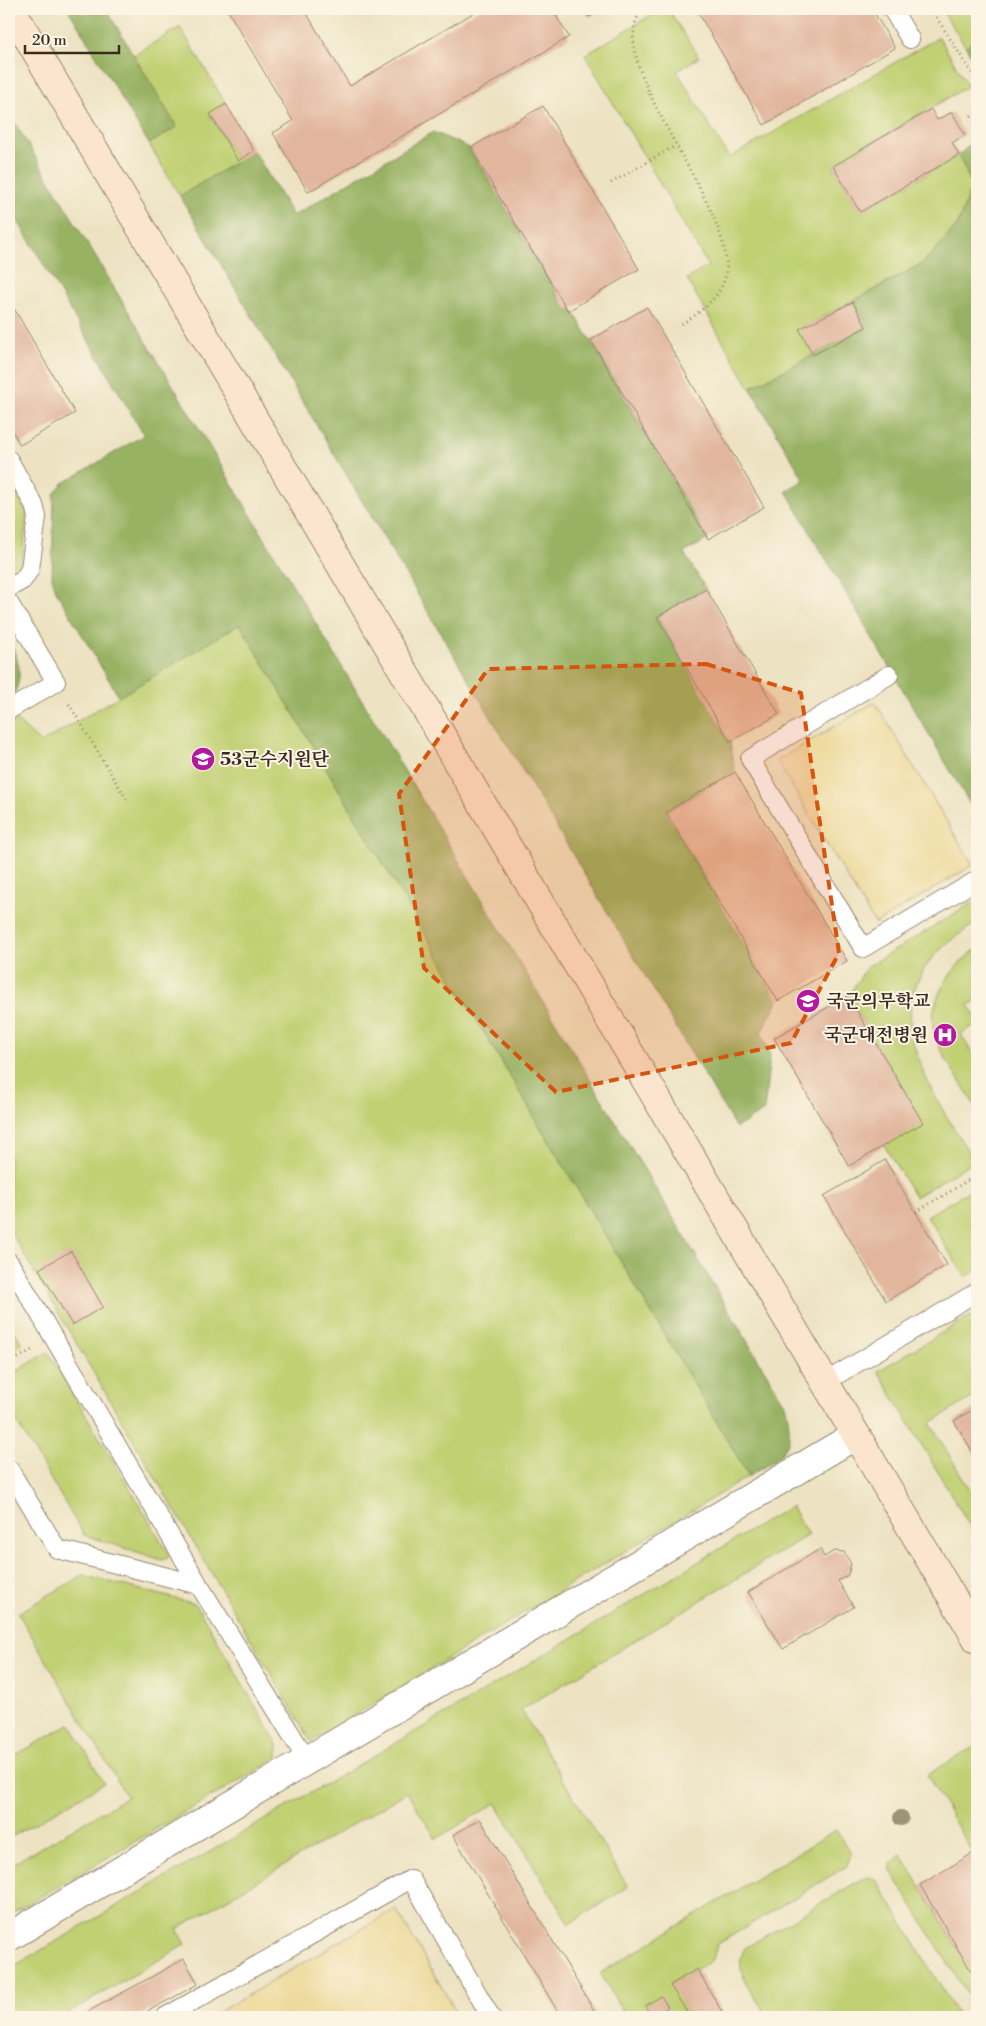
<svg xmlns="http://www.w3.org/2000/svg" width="986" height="2026" font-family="'Libre Bodoni','Noto Serif KR',serif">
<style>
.green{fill:#c0d072;stroke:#7e7d48}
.forest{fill:#98b264;stroke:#6a6e41}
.sand{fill:#eeda9e;stroke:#94825e}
.building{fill:#e1b69d}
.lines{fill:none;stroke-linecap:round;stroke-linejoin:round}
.lane-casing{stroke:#948670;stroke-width:20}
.street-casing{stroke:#948670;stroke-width:30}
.secondary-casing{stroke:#948670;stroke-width:30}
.path{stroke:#948670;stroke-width:3;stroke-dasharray:1 4;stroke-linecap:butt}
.lane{stroke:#fff;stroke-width:18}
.street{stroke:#fff;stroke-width:28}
.secondary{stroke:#fce5cf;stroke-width:28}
.tree{fill:#9d9474}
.marked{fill:#d7540e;fill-opacity:0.2;stroke:#d7540e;stroke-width:4;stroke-dasharray:10 6;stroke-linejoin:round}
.labels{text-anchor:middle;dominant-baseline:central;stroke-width:4;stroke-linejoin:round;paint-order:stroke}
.poi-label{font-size:18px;font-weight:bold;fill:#3b2a1e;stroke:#fcf5e5;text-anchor:start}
</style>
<rect width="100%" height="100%" fill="#fcf5e5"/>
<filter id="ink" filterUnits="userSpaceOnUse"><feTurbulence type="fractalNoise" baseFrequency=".02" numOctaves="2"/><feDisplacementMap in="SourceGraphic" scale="10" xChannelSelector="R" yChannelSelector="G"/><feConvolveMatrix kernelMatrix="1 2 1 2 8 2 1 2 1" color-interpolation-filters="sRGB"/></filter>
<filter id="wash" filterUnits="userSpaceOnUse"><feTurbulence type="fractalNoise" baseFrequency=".0096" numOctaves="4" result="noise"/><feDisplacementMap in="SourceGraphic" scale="20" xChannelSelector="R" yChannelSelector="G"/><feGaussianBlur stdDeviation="1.12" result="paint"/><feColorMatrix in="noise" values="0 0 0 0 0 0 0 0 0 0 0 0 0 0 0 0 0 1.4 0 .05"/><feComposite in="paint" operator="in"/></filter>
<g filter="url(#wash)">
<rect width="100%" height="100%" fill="#ede3c3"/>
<path class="green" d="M 661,9 L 668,9 L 699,57 L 677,71 L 729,158 L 939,37 L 968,86 L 833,166 L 860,212 L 959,155 L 972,186 L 957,226 L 923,263 L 800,329 L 813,355 L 750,388 L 687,279 L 708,266 L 585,55 Z
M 941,9 L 977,9 L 977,37 L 966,47 Z
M 180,27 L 226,104 L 210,115 L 238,161 L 180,196 L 149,144 L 176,127 L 134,55 Z
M 9,480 L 27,513 L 22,564 L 17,573 L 9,578 Z
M 240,624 L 749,1476 L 311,1742 L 9,1229 L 9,725 L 16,720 L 41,743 Z
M 977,900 L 977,922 C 965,931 951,939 940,950 C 872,1016 937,1099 974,1161 L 915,1197 L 884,1145 L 922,1123 L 848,996 L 867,967 Z
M 977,949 L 977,1000 L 969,1005 L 977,1019 L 977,1024 L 961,1034 L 977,1062 L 977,1109 C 964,1087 948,1065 937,1042 C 922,1007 950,967 977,949 Z
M 977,1186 L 977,1270 L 965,1277 L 927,1216 Z
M 977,1312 L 977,1395 L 930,1423 L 977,1502 L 977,1538 L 878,1371 Z
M 9,1321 L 22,1344 L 9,1352 Z
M 48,1352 L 169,1554 L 168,1558 L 162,1560 L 84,1535 L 9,1409 L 9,1376 Z
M 791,1506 L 808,1535 L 521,1710 L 628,1887 L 569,1924 L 496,1803 L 436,1839 L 407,1792 L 177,1929 L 186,1944 L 62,2017 L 9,2017 L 9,1969 L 444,1715 Z
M 83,1575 L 196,1604 L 278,1745 L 278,1758 L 9,1915 L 9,1866 L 127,1797 L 18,1613 Z
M 70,1724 L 104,1783 L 13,1836 L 9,1829 L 9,1759 Z
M 977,1745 L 977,1860 L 927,1775 Z
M 836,1830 L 851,1854 L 847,1866 L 718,1944 L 711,1961 L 671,1984 L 690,2017 L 626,2017 L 600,1973 Z
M 901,1854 L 977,1981 L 977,2004 L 972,2002 L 891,1871 L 891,1864 Z
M 870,1877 L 878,1882 L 959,2017 L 768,2017 C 756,1997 730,1971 745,1948 L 862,1879 Z"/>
<path class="forest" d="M 68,9 L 106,9 L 177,127 L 149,144 Z
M 977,37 L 977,66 L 966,47 Z
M 9,113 L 785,1404 C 796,1450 786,1453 749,1476 L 240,624 L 119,697 L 56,591 L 52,577 L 54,494 L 62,484 L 144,435 L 9,206 Z
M 433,132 L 470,148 L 567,311 L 572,309 L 708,539 L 684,553 L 706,589 L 657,617 L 730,742 L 735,772 L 666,812 L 778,1001 L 761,1033 L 770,1055 L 764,1111 L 736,1128 L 180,196 L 254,151 L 293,216 Z
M 977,138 L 977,816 L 786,491 L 804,480 L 750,388 L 866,327 L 853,302 L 923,263 L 957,226 L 972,186 L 959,155 Z
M 9,641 C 21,660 24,683 9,701 Z"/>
<path class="sand" d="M 875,702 L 973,865 L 875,924 L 777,761 Z
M 396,1909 L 459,2017 L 210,2017 Z"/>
<g id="blocks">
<path class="building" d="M 227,9 L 304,9 L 350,86 L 480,9 L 552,9 L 569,37 L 308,192 L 273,133 L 293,121 Z
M 584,9 L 603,9 L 589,17 Z
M 696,9 L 872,9 L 895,48 L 764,125 Z
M 226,104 L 254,151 L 238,161 L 210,114 Z
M 543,106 L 639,269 L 568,311 L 470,148 Z
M 931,109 L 937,120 L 952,112 L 965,135 L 952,143 L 959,155 L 860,212 L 833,166 Z
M 9,300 L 75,413 L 20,445 L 9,425 Z
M 853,302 L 866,327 L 813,355 L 799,329 Z
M 647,307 L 764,507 L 708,539 L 591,340 Z
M 706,589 L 779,714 L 730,742 L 657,617 Z
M 735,772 L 847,961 L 778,1001 L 666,812 Z
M 848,996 L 923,1123 L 849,1166 L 774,1038 Z
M 885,1160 L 947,1265 L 886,1301 L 824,1196 Z
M 71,1251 L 103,1307 L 72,1325 L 39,1269 Z
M 977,1407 L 977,1459 L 954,1421 Z
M 820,1549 L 824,1557 L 834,1551 L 844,1552 L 851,1564 L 848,1575 L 838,1581 L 854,1607 L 783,1649 L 748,1592 Z
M 480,1819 L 598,2017 L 561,2017 L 453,1835 Z
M 973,1853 L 977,1860 L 977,1981 L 920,1885 Z
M 184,1959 L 198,1984 L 137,2017 L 78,2017 Z
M 697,1969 L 725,2017 L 690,2017 L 670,1985 Z
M 661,1996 L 668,2007 L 652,2017 L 645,2006 Z"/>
</g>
</g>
<g filter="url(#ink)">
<use href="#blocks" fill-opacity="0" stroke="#948670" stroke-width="1"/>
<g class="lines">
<g class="lane-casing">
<path id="lane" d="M 892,9 L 910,39
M 9,460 L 34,505 L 37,517 L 30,569 L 23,580 L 9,588
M 9,603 L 56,682 L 9,710
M 889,675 L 750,759 L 863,948 L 977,880
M 9,1262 L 199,1585 L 307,1760
M 825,1382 L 977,1292
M 9,1469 L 57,1549 L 199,1585
M 165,2017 L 411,1879 L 491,2017"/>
</g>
<g class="street-casing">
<path id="street" d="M 9,1937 L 856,1435"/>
</g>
<g class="secondary-casing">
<path id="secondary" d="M 11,9 L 977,1639"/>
</g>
<path class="path" d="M 643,9 C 595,64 747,216 724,281 C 717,300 699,313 682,324
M 931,9 L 977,81
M 971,116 L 977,111
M 611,183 L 675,146
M 69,704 L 127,800
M 916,1212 L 977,1175
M 9,1363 L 32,1350"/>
<use href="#lane" class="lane"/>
<use href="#street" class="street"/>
<use href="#secondary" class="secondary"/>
</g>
<circle class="tree" cx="901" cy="1818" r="8"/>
</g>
<path class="marked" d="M 706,664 L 801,693 L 839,953 L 791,1043 L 556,1092 L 424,968 L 399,794 L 488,669 Z"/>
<defs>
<g id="university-disc" transform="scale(1.25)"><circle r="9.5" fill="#b5179e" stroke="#fcf5e5"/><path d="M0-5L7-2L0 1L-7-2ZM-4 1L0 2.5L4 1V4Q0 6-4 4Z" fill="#fff"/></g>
<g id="hospital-disc" transform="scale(1.25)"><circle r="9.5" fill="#b5179e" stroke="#fcf5e5"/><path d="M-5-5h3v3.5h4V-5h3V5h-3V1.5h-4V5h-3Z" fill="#fff"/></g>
</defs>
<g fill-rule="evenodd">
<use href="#university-disc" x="203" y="759"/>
<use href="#university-disc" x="808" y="1001"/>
<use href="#hospital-disc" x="945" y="1035"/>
</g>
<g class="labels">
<g class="poi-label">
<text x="220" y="759">53군수지원단</text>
<text x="826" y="1001">국군의무학교</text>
<text x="928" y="1035" text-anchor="end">국군대전병원</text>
</g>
</g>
<rect width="986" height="2026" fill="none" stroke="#fcf5e5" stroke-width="30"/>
<path d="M25 45v8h94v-8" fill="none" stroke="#3b2a1e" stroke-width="2.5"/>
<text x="32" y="45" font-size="15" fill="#3b2a1e" stroke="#fcf5e5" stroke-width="4" paint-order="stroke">20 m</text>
</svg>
